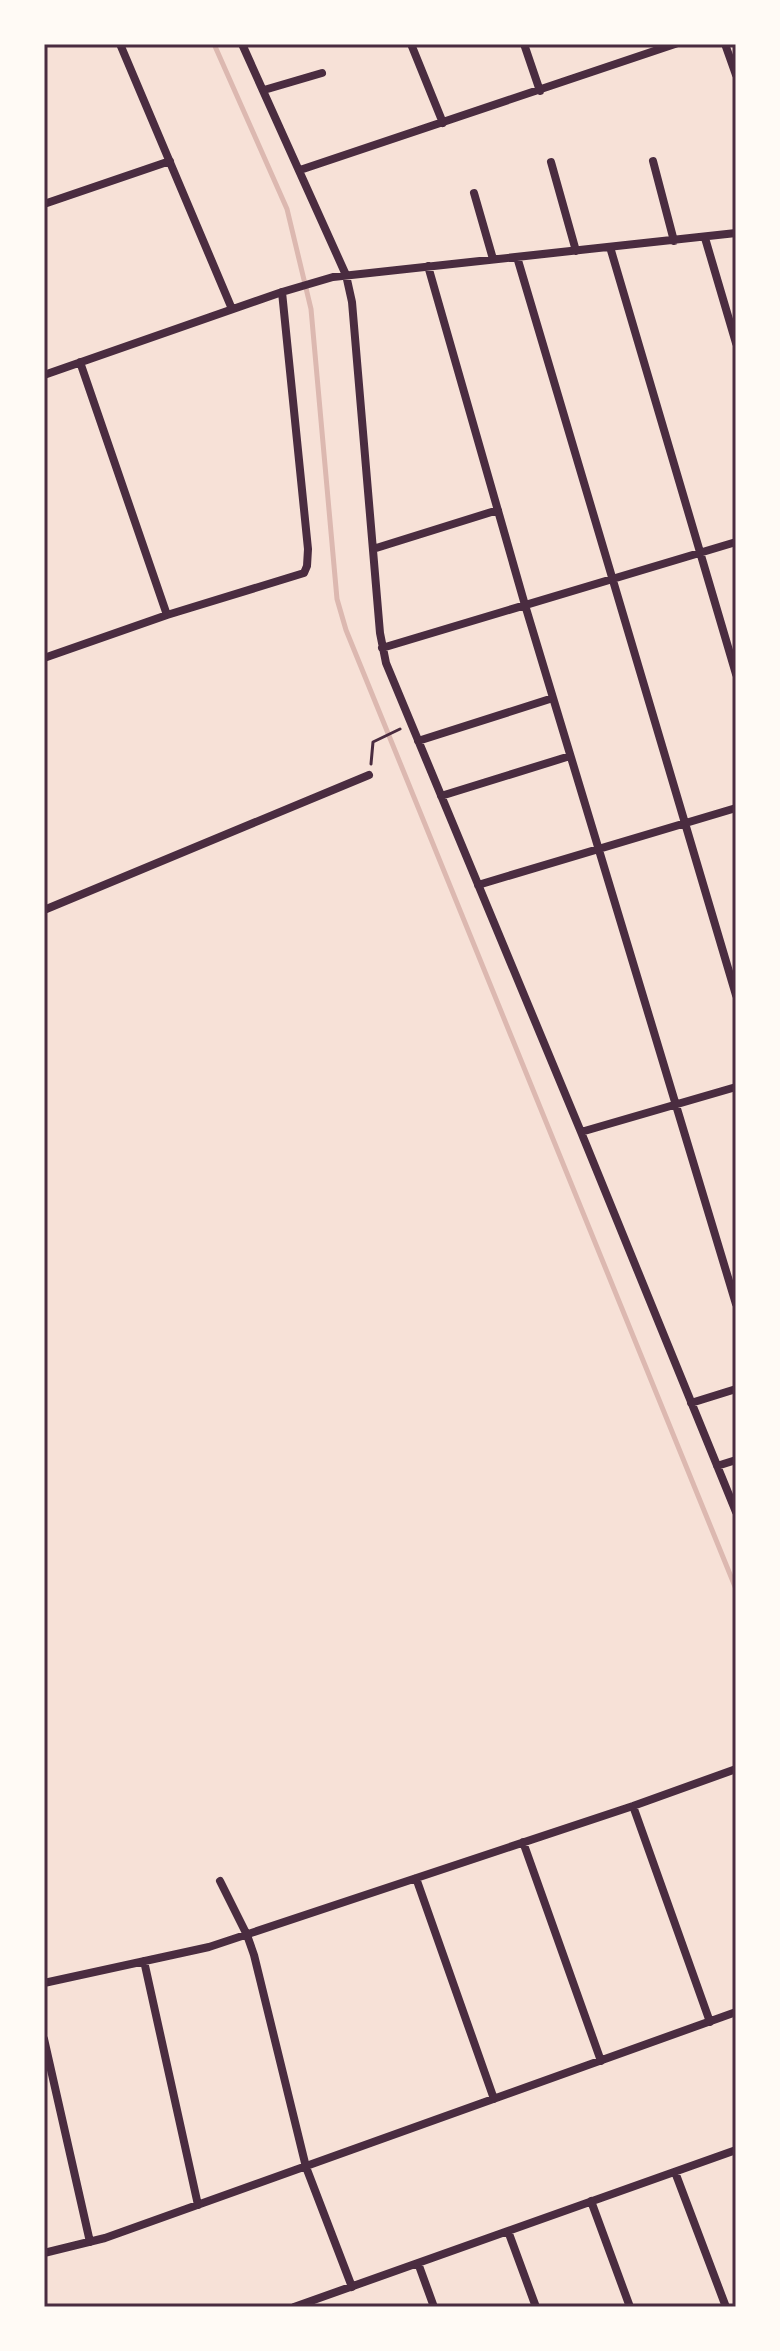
<svg xmlns="http://www.w3.org/2000/svg" width="780" height="2351" font-family="Montserrat,sans-serif">
<style>
.lines{fill:none;stroke-linecap:round;stroke-linejoin:round}
.stream{stroke:#dcb8b0;stroke-width:5}
.path{stroke:#4a2c40;stroke-width:3}
.minor{stroke:#4a2c40;stroke-width:8}
.neatline{fill:none;stroke:#4a2c40;stroke-width:3}
</style>
<rect width="100%" height="100%" fill="#f7e1d7"/>
<g class="lines">
<path class="stream" d="M 214,44 L 287,209 L 311,309 L 337,599 L 346,630 L 736,1589"/>
<path class="path" d="M 371,764 L 373,742 L 400,729"/>
<path class="minor" d="M 120,44 L 232,309
M 242,44 L 346,275 L 352,302 L 380,633 L 386,663 L 581,1132 L 736,1512
M 411,44 L 443,123
M 524,44 L 540,91
M 725,44 L 736,75
M 264,90 L 322,73
M 653,161 L 674,241
M 551,162 L 576,251
M 300,170 L 675,44
M 474,193 L 493,259
M 44,204 L 170,161
M 705,238 L 736,343
M 610,247 L 736,674
M 517,257 L 736,995
M 428,266 L 525,605 L 736,1304
M 80,362 L 167,615
M 44,375 L 282,292 L 333,277 L 736,233
M 373,549 L 498,510
M 382,648 L 736,542
M 44,658 L 167,615 L 304,573 L 307,566 L 308,549 L 282,292
M 418,741 L 553,698
M 441,796 L 570,756
M 478,885 L 736,808
M 44,910 L 369,775
M 581,1132 L 736,1087
M 691,1403 L 736,1389
M 717,1466 L 736,1460
M 633,1806 L 710,2022
M 523,1842 L 601,2061
M 416,1878 L 494,2099
M 220,1881 L 247,1935 L 254,1955 L 306,2167 L 352,2287
M 144,1961 L 198,2205
M 44,1983 L 209,1947 L 633,1806 L 736,1769
M 44,2039 L 90,2242
M 675,2172 L 726,2307
M 591,2201 L 630,2307
M 508,2231 L 536,2307
M 44,2253 L 105,2238 L 736,2012
M 418,2263 L 434,2307
M 294,2307 L 736,2150"/>
</g>
<rect width="780" height="2351" fill="none" stroke="#fffaf5" stroke-width="92"/>
<rect x="46" y="46" width="688" height="2259" class="neatline"/>
</svg>
